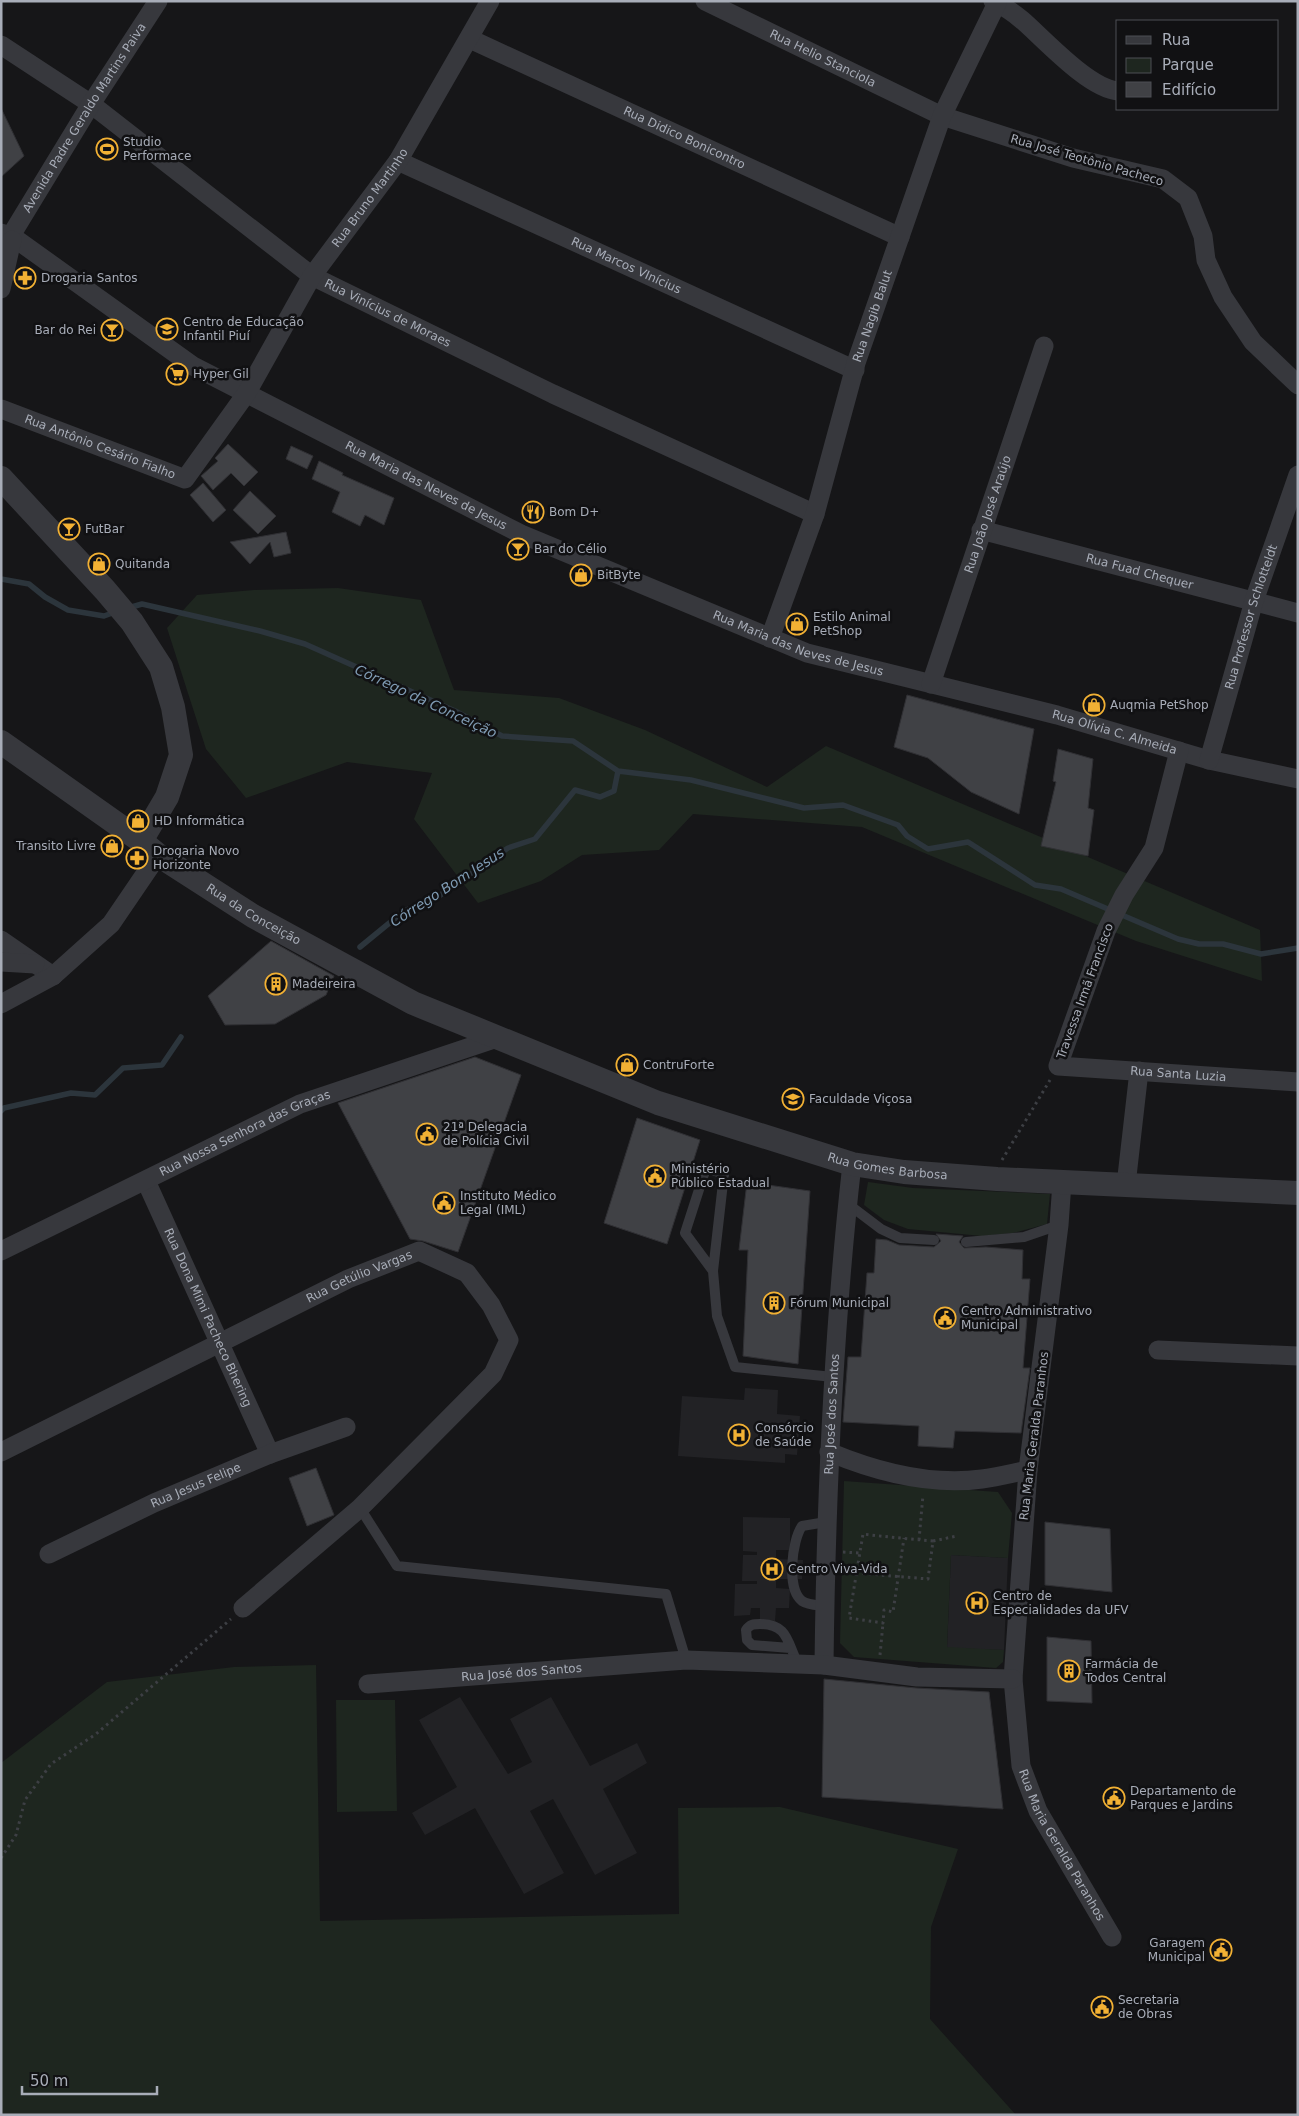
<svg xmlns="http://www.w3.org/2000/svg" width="1299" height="2116" font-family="'DejaVu Sans',sans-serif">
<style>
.built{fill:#222225}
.green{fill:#1e261f}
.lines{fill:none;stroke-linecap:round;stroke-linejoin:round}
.stream{stroke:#2c353c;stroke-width:5.5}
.building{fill:#404145;stroke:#303034}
.path{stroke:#3d3f44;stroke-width:3;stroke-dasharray:2.5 4;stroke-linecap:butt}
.service{stroke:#37383d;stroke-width:10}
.minor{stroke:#37383d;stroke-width:19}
.tertiary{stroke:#37383d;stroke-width:24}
.labels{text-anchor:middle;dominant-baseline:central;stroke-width:5;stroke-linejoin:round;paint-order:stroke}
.street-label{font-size:12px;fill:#a8adb8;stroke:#111113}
.poi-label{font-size:12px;fill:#a8adb8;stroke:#111113;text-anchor:start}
.water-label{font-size:14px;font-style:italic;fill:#7f9bb3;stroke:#111113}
</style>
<rect width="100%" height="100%" fill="#161618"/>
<path class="built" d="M 745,1388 L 778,1390 L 777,1414 L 800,1416 L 797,1455 L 785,1454 L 785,1463 L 678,1456 L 682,1396 L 744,1400 Z
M 743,1517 L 790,1518 L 790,1550 L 776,1550 L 776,1559 L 803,1560 L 802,1579 L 776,1579 L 776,1588 L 790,1589 L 789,1608 L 776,1608 L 775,1621 L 760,1620 L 760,1608 L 751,1608 L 750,1615 L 734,1616 L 735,1584 L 757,1584 L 757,1581 L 742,1581 L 743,1555 L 757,1555 L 757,1552 L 743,1551 Z
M 951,1555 L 1008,1558 L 1004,1650 L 947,1648 Z
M 460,1697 L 508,1774 L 532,1762 L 510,1719 L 551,1697 L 590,1766 L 637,1743 L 647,1763 L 603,1789 L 637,1853 L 595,1875 L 553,1799 L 530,1811 L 564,1873 L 524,1894 L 475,1808 L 425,1835 L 412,1813 L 457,1787 L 419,1720 Z"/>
<path class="green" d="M 338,588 L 421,600 L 454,690 L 559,698 L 645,730 L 767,787 L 826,746 L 1260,930 L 1262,981 L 1136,941 L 862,827 L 693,814 L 659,850 L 582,855 L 541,881 L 478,903 L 414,819 L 432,773 L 347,762 L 246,798 L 206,749 L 167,628 L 197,595 L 254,590 Z
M 868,1182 L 913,1188 L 1050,1194 L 1047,1224 L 1013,1233 L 982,1236 L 908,1229 L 884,1220 L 864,1205 Z
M 844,1481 L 998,1492 L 1012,1513 L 1008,1558 L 951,1555 L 947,1647 L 1004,1650 L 1003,1662 L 996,1668 L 854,1657 L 840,1643 Z
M 316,1665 L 320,1921 L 679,1914 L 678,1808 L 780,1807 L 958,1849 L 931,1927 L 930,2019 L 1016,2115 L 1,2115 L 1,1763 L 107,1682 L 234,1667 Z
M 336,1700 L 395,1700 L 397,1811 L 337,1812 Z"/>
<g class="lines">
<path class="stream" d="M 1,579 L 29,584 L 45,597 L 68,610 L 104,616 L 115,612
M 128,608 L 142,604 L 260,631 L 305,644 L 455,711 L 502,736 L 573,741 L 618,771 L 691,780 L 804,808 L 843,805 L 898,825 L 907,836 L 928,849 L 968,842 L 1035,885 L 1061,889 L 1178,939 L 1199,944 L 1223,944 L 1261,954 L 1298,948
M 360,947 L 404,911 L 439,896 L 508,848 L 535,839 L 575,790 L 600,797 L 614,791 L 618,771
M 1,1111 L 4,1108 L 71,1093 L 95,1095 L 123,1068 L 162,1065 L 181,1037"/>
</g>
<path class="building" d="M 1,108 L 24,156 L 1,177 Z
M 228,444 L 258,472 L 244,486 L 231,473 L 213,490 L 201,476 L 218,461 L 215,458 Z
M 291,446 L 313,456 L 307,469 L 286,459 Z
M 319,461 L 343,473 L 342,475 L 394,498 L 384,525 L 365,515 L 360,526 L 332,512 L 340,492 L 312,479 Z
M 203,483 L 226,510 L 213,522 L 190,495 Z
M 250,491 L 276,516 L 258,534 L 233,510 Z
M 286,532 L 291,553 L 274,557 L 270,542 L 250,564 L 230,542 Z
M 907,695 L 1034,729 L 1019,814 L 971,792 L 928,758 L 894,747 Z
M 1058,749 L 1093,759 L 1088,808 L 1094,810 L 1088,856 L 1041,846 L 1056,782 L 1053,781 Z
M 271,941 L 334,976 L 326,995 L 275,1024 L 225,1025 L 208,996 Z
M 475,1057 L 521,1075 L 458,1252 L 423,1241 L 410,1239 L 338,1103 Z
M 637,1118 L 700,1140 L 667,1244 L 604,1223 Z
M 747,1182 L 810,1191 L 798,1364 L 743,1356 L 748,1250 L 739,1250 Z
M 936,1234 L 963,1236 L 959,1242 L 964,1248 L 986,1247 L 1023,1250 L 1022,1279 L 1030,1279 L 1023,1368 L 1030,1368 L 1021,1433 L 955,1431 L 953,1448 L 918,1446 L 919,1426 L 843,1422 L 848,1357 L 861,1357 L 867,1273 L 874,1273 L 876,1239 L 887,1240 L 899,1245 L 934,1247 L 941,1241 Z
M 316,1468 L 334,1515 L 307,1526 L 289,1478 Z
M 1045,1522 L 1110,1529 L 1112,1592 L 1045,1585 Z
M 1047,1637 L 1091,1641 L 1092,1703 L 1047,1701 Z
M 824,1679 L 916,1688 L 989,1692 L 1003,1809 L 822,1797 Z"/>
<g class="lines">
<path class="path" d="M 1002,1160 L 1050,1080
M 919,1540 L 923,1495
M 933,1541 L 957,1536
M 843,1552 L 860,1553
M 856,1573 L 928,1579 L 933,1541 C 910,1539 887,1537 863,1534 L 849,1618 L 883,1623 L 884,1610 L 893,1612 L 904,1538
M 880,1655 L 883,1623
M 1,1858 L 16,1835 L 25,1800 L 51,1764 L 96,1734 L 231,1619"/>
<path class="service" d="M 848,1204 L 881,1229 L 900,1238 L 934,1240
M 966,1242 L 1024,1237 L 1059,1225
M 713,1271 L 685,1233 L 706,1168 L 724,1174 L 713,1271 L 717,1316 L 735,1367 L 833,1377
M 360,1508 L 397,1566 L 666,1594 L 686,1660
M 825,1606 C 817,1605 808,1605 802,1601 C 786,1589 792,1540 802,1526 L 826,1522
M 790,1648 L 752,1645 L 747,1640 L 746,1630 C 750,1624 754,1624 760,1624 C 788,1624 787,1642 798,1664"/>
<g class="minor">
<path id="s1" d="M 705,1 L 942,116 L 1073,158 L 1163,179 L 1188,198 L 1203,236 L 1206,260 L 1223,297 L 1253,342 L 1298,385"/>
<path d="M 993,1 C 1003,6 1014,13 1022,20 C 1044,39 1089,89 1118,91"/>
<path id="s2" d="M 470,39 L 900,237"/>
<path id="s3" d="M 1,45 L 91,104 L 312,276 L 553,394 L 815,514"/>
<path id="s4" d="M 398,161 L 855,370"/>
<path id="s5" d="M 1,233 L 13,237 L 193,366 L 521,534 L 807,653 L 1057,715 L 1209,760 L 1298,779"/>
<path id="s6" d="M 1,252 L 91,104 L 158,1"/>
<path d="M 1,289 L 12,240"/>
<path id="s7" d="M 1,409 L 185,479 L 246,394 L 312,276 L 398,161 L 490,1"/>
<path id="s8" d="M 981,530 L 1298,613"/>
<path id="s9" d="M 770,638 L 815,514 L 856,363 L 942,116 L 997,3"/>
<path id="s10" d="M 931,684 L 1044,346"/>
<path id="s11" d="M 1179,751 L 1154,848 L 1124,895 L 1106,931 L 1058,1066 L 1298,1082"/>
<path id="s12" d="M 1209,760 L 1254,601 L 1298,475"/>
<path d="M 1,940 L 53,976"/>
<path d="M 1,962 L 35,964"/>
<path d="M 1,1004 L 53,976 L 111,924 L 158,855"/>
<path id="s13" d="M 146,1181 L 270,1454"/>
<path id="s14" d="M 1062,1182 L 1059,1225 L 1028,1470 L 1013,1679 L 1021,1766 L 1038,1811 L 1112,1937"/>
<path d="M 1126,1185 L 1139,1071"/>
<path id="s15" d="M 1,1251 L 300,1104 L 500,1037"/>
<path d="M 1158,1350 L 1298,1356"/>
<path id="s16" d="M 1,1452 L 348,1279 L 419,1251 L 467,1273 L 491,1305 L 509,1340 L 493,1374 L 360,1508 L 243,1608"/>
<path d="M 829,1452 C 877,1472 930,1486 982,1479 C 997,1477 1013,1473 1028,1470"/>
<path id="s17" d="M 49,1554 L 154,1503 L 270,1454 L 346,1427"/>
<path id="s18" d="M 824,1665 C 826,1497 833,1331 852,1164"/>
<path id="s19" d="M 368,1684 L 686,1660 L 824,1665 L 917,1677 L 1013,1679"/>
</g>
<g class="tertiary">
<path d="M 1,478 L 105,590 L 132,622 L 161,667 L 173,707 L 181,755 L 167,797 L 141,841"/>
<path id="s20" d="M 1,742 L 141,841 L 158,855 L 253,916 L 413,1003 L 658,1103 L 852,1164 L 904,1172 L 997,1179 L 1298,1193"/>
</g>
</g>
<defs>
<g id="stadium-ring" transform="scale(1.125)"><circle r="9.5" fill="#111113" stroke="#f2b134" stroke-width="1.5"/><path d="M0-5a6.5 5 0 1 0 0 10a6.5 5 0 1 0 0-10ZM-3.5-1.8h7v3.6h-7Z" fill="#f2b134"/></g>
<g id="pharmacy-ring" transform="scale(1.125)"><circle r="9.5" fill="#111113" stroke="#f2b134" stroke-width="1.5"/><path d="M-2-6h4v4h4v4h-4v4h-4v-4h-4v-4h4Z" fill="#f2b134"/></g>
<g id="school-ring" transform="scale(1.125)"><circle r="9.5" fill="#111113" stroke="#f2b134" stroke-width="1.5"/><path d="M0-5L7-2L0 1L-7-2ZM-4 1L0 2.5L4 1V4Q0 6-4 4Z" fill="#f2b134"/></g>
<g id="bar-ring" transform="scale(1.125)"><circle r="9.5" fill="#111113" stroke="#f2b134" stroke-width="1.5"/><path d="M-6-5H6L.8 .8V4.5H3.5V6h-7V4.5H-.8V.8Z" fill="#f2b134"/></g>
<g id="supermarket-ring" transform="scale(1.125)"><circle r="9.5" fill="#111113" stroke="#f2b134" stroke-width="1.5"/><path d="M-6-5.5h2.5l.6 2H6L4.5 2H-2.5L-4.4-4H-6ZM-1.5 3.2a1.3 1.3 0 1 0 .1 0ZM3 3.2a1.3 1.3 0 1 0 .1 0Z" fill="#f2b134"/></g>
<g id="restaurant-ring" transform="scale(1.125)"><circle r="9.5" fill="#111113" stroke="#f2b134" stroke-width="1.5"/><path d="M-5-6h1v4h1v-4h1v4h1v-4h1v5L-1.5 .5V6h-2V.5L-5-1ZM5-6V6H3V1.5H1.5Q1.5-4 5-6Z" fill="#f2b134"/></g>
<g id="shop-ring" transform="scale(1.125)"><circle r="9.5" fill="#111113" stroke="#f2b134" stroke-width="1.5"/><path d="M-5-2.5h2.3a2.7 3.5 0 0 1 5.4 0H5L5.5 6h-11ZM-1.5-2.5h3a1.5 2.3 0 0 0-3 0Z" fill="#f2b134"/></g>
<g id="building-ring" transform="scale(1.125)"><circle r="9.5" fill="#111113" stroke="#f2b134" stroke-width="1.5"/><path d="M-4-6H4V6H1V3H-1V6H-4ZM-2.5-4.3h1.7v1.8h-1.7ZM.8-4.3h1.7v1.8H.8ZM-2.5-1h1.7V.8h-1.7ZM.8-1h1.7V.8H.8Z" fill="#f2b134"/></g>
<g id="university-ring" transform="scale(1.125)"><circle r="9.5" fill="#111113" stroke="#f2b134" stroke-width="1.5"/><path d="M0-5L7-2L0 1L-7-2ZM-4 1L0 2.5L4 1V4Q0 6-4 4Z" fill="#f2b134"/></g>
<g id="civic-ring" transform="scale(1.125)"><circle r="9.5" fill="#111113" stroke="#f2b134" stroke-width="1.5"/><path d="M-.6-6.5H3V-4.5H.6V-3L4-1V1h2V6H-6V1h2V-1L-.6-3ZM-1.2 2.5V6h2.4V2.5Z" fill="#f2b134"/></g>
<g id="hospital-ring" transform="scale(1.125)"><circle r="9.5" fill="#111113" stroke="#f2b134" stroke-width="1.5"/><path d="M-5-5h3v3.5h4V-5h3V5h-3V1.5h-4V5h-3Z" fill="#f2b134"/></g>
</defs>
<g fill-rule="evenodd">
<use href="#stadium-ring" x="107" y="149"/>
<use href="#pharmacy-ring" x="25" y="278"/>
<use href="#school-ring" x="167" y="329"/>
<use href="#bar-ring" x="112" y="330"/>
<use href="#supermarket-ring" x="177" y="374"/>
<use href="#restaurant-ring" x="533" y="512"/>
<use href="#bar-ring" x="69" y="529"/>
<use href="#bar-ring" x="518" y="549"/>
<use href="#shop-ring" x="99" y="564"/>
<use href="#shop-ring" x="581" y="575"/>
<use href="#shop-ring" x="797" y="624"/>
<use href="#shop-ring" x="1094" y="705"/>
<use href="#shop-ring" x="138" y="821"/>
<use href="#shop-ring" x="112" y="846"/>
<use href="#pharmacy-ring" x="137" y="858"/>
<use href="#building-ring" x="276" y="984"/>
<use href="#shop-ring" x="627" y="1065"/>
<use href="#university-ring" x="793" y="1099"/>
<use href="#civic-ring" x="427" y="1134"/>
<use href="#civic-ring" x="655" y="1176"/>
<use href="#civic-ring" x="444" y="1203"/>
<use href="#building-ring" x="774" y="1303"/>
<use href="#civic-ring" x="945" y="1318"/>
<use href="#hospital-ring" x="739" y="1435"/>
<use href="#hospital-ring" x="772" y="1569"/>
<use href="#hospital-ring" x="977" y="1603"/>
<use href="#building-ring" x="1069" y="1671"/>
<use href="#civic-ring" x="1114" y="1798"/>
<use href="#civic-ring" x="1221" y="1950"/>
<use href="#civic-ring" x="1102" y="2007"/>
</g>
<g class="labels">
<g class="street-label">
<text stroke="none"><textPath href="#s1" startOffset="131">Rua Helio Stanciola</textPath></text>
<text stroke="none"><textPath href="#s6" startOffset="158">Avenida Padre Geraldo Martins Paiva</textPath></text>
<text stroke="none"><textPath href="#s2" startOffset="236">Rua Didico Bonicontro</textPath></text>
<text transform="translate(1087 160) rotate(16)">Rua José Teotônio Pacheco</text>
<text stroke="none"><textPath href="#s7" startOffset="534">Rua Bruno Martinho</textPath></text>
<text stroke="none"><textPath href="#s4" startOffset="251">Rua Marcos VInícius</textPath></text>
<text stroke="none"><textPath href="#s3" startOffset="472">Rua Vinícius de Moraes</textPath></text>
<text stroke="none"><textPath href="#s9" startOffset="338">Rua Nagib Balut</textPath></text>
<text stroke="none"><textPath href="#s7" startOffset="106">Rua Antônio Cesário Fialho</textPath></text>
<text stroke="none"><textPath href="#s5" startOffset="496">Rua Maria das Neves de Jesus</textPath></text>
<text stroke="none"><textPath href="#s10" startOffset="179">Rua João José Araújo</textPath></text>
<text stroke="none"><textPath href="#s8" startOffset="164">Rua Fuad Chequer</textPath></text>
<text stroke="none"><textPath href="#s12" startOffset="149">Rua Professor Schlotteldt</textPath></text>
<text stroke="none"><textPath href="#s5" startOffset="901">Rua Maria das Neves de Jesus</textPath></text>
<text stroke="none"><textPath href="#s5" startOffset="1230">Rua Olívia C. Almeida</textPath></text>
<text stroke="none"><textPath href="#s20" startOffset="306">Rua da Conceição</textPath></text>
<text transform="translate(1085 991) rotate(-70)">Travessa Irmã Francisco</text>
<text stroke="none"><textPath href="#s11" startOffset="460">Rua Santa Luzia</textPath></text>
<text stroke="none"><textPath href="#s15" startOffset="271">Rua Nossa Senhora das Graças</textPath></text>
<text stroke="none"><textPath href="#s20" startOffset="992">Rua Gomes Barbosa</textPath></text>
<text stroke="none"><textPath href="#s16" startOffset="399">Rua Getúlio Vargas</textPath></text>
<text stroke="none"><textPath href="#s13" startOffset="150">Rua Dona Mimi Pacheco Bhering</textPath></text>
<text stroke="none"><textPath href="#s18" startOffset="251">Rua José dos Santos</textPath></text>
<text transform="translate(1034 1436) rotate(-83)">Rua Maria Geralda Paranhos</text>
<text stroke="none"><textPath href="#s17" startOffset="162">Rua Jesus Felipe</textPath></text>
<text stroke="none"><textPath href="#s19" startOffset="154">Rua José dos Santos</textPath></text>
<text stroke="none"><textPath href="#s14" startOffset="676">Rua Maria Geralda Paranhos</textPath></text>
</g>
<g class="poi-label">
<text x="123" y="142">Studio<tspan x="123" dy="14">Performace</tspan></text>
<text x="41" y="278">Drogaria Santos</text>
<text x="183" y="322">Centro de Educação<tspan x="183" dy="14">Infantil Piuí</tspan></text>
<text x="96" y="330" text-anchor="end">Bar do Rei</text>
<text x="193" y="374">Hyper Gil</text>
<text x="549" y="512">Bom D+</text>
<text x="85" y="529">FutBar</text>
<text x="534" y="549">Bar do Célio</text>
<text x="115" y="564">Quitanda</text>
<text x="597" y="575">BitByte</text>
<text x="813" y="617">Estilo Animal<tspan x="813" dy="14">PetShop</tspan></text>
<text x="1110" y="705">Auqmia PetShop</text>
<text x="154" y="821">HD Informática</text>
<text x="96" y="846" text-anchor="end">Transito Livre</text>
<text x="153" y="851">Drogaria Novo<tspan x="153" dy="14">Horizonte</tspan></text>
<text x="292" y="984">Madeireira</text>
<text x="643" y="1065">ContruForte</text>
<text x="809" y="1099">Faculdade Viçosa</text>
<text x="443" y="1127">21ª Delegacia<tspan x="443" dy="14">de Polícia Civil</tspan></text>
<text x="671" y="1169">Ministério<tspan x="671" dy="14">Público Estadual</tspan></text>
<text x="460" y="1196">Instituto Médico<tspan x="460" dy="14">Legal (IML)</tspan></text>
<text x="790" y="1303">Fórum Municipal</text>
<text x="961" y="1311">Centro Administrativo<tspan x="961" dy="14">Municipal</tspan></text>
<text x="755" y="1428">Consórcio<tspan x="755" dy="14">de Saúde</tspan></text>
<text x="788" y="1569">Centro Viva-Vida</text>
<text x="993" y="1596">Centro de<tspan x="993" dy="14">Especialidades da UFV</tspan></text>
<text x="1085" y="1664">Farmácia de<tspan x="1085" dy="14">Todos Central</tspan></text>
<text x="1130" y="1791">Departamento de<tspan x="1130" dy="14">Parques e Jardins</tspan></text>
<text x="1205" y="1943" text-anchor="end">Garagem<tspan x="1205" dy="14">Municipal</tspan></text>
<text x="1118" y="2000">Secretaria<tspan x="1118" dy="14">de Obras</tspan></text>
</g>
<g class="water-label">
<text transform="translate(426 701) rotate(25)">Córrego da Conceição</text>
<text transform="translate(447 887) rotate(-33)">Córrego Bom Jesus</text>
</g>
</g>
<rect width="1299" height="2116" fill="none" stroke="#a8adb8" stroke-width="5"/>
<rect x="1116" y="20" width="162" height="90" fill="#111113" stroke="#4d4f55"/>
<rect x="1126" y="36" width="25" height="8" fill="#37383d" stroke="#4d4f55"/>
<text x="1162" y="45" font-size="15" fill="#a8adb8">Rua</text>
<rect x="1126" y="58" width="25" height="15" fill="#1e261f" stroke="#4d4f55"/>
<text x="1162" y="70" font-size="15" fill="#a8adb8">Parque</text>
<rect x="1126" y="82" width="25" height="15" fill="#404145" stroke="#4d4f55"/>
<text x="1162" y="95" font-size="15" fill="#a8adb8">Edifício</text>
<path d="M22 2086v8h135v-8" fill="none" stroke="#a8adb8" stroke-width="2.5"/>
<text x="30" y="2086" font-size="15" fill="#a8adb8" stroke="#111113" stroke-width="4" paint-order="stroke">50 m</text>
</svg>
